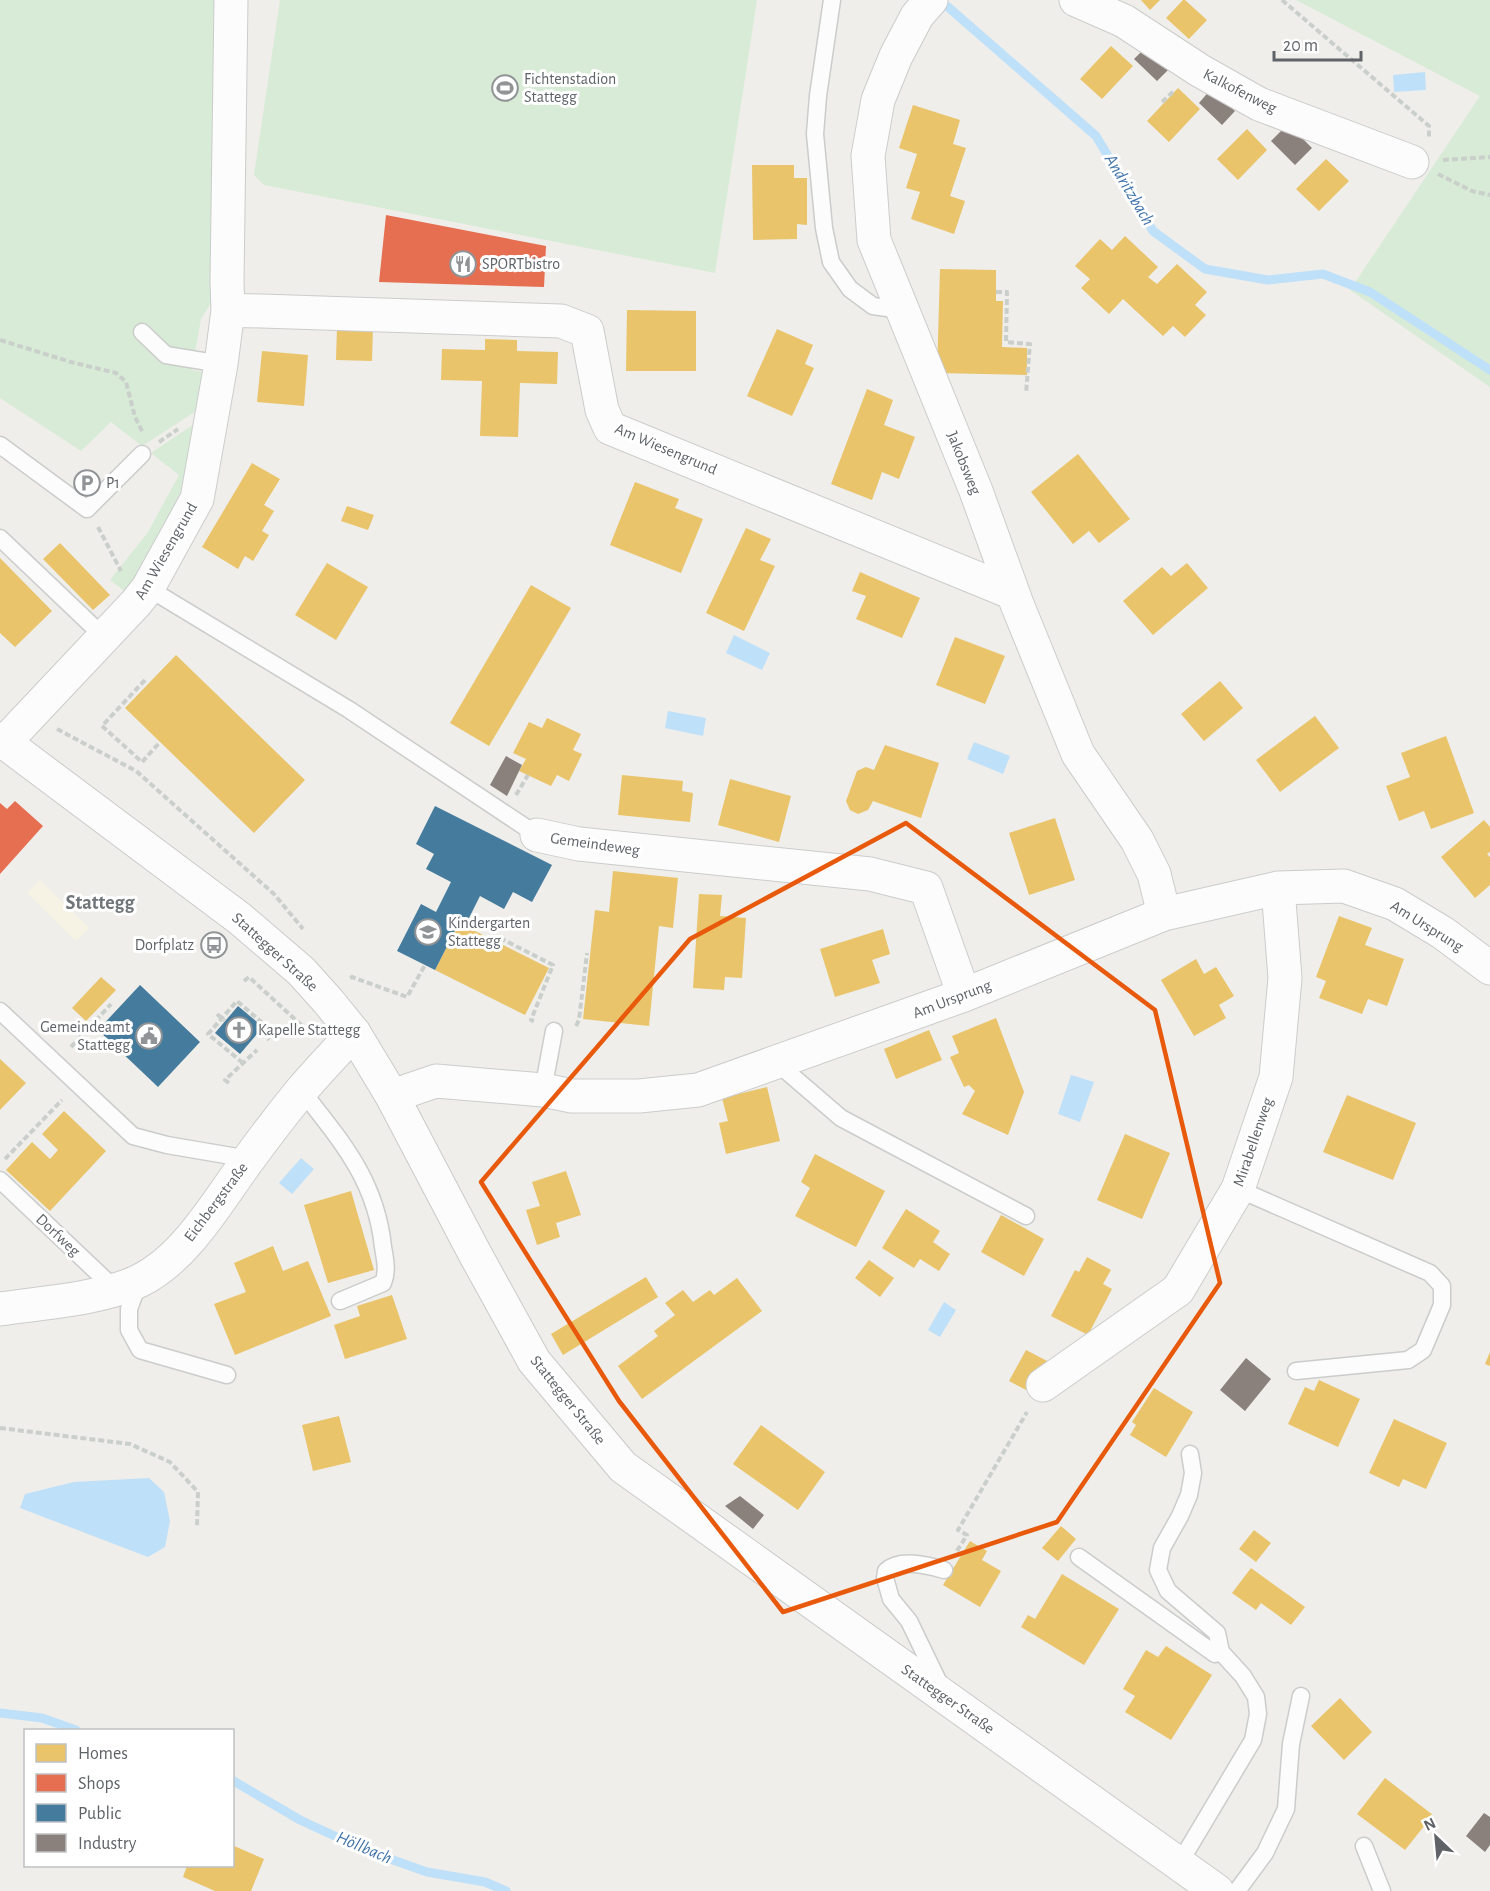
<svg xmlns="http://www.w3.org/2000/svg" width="1490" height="1891" font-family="'Alegreya Sans',sans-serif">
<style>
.commercial{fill:#f7f3e4}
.green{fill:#d8ebd6}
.water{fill:#bfe0f9}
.homes{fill:#e9c46a}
.shops{fill:#e76f51}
.public{fill:#457b9d}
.industry{fill:#8a817c}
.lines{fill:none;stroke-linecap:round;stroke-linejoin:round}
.stream{stroke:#bfe0f9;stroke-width:9}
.lane-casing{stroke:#cbcccc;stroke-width:19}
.street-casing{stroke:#cbcccc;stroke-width:35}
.secondary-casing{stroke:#cacacb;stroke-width:35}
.path{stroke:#cacfcc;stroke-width:4;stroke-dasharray:6 3;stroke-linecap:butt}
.lane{stroke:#fdfcfc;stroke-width:16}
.street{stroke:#fdfcfc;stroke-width:33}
.secondary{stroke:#fdfcfc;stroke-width:33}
.marked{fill:none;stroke:#e8590c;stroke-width:4.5;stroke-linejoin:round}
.labels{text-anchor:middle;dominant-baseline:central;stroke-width:6;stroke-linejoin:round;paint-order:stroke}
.poi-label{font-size:16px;fill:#5f6368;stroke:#fff;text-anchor:start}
.street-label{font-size:16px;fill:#5f6368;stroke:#fff}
.water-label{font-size:18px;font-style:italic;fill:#4174aa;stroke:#fff}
.quarter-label{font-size:20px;font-weight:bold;fill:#70757a;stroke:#fff}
</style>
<rect width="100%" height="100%" fill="#efeeea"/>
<path class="commercial" d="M 40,880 L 89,928 L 76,941 L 27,893 Z"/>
<path class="green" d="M 0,0 L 226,0 L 221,287 L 201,319 L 192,370 L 209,373 L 204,406 L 142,446 L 111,422 L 81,451 L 0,398 Z
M 280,0 L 757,0 L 715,273 L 264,185 L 254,175 Z
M 1296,0 L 1490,0 L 1490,387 L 1350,290 L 1480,96 Z
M 206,416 L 193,480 L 127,593 L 110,580 L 148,532 L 179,475 L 151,453 Z"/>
<path class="water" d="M 1425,72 L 1426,90 L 1394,92 L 1393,75 Z
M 734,635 L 770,653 L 762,670 L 726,653 Z
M 668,711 L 706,718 L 703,736 L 665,728 Z
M 974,742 L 1010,756 L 1003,774 L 967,759 Z
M 1071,1075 L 1094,1082 L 1080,1122 L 1058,1114 Z
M 301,1158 L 314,1169 L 292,1194 L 279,1183 Z
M 944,1302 L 956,1310 L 940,1337 L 928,1330 Z
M 149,1478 L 164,1492 L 170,1521 L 165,1547 L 148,1557 L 20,1508 L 25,1494 L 74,1482 Z"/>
<path class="homes" d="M 1141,0 L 1160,0 L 1150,10 Z
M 1183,0 L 1185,0 L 1207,20 L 1189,39 L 1166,18 Z
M 1111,46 L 1133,66 L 1102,99 L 1080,79 Z
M 1178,88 L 1200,109 L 1169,142 L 1147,121 Z
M 913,105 L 960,120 L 953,144 L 966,148 L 950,196 L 965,201 L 954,234 L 911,219 L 920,192 L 906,188 L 917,154 L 899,148 Z
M 1247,129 L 1267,150 L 1238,180 L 1217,159 Z
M 1326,159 L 1349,181 L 1319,211 L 1296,189 Z
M 752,165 L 794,165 L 794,178 L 807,178 L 807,225 L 797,224 L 797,239 L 753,240 Z
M 1125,236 L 1158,267 L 1148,277 L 1157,284 L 1177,264 L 1207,292 L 1195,305 L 1206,315 L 1185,337 L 1173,326 L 1163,336 L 1123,299 L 1109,314 L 1081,288 L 1090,279 L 1075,266 L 1100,239 L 1112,250 Z
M 940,269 L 996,270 L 996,301 L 1003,301 L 1002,347 L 1027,348 L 1027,375 L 937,373 Z
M 627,310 L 696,311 L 696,371 L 626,371 Z
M 337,326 L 373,326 L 372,361 L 336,360 Z
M 777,329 L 813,345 L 805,364 L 814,368 L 792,416 L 747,396 Z
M 485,339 L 517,340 L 517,351 L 558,352 L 557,384 L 520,383 L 518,437 L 480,436 L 482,381 L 441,380 L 442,349 L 485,350 Z
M 262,351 L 308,355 L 304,406 L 257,402 Z
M 867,389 L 893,400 L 884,425 L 915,437 L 899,479 L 882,472 L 872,500 L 831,484 Z
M 1078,454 L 1130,519 L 1099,543 L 1089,531 L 1073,544 L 1031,492 Z
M 252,463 L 280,479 L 264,505 L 274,511 L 262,531 L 269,535 L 253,561 L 245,556 L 238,569 L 202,547 Z
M 635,482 L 679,499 L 675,508 L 703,519 L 681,573 L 610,545 Z
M 347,506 L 374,515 L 368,530 L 341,521 Z
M 746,528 L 771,539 L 760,560 L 775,566 L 744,631 L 706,613 Z
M 60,543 L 110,595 L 93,610 L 43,559 Z
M 0,558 L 52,611 L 15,647 L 0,633 Z
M 327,563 L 368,587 L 336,640 L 295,615 Z
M 1187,563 L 1208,588 L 1153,635 L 1123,601 L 1162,567 L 1171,576 Z
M 860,572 L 920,598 L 902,638 L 856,619 L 866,596 L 852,591 Z
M 531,585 L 571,608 L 489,746 L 450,723 Z
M 955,637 L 1005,656 L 985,704 L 936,685 Z
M 176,655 L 305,780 L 254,833 L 125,708 Z
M 1220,681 L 1243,708 L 1204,741 L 1181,714 Z
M 1315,716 L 1339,748 L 1280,792 L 1256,760 Z
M 547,718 L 581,734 L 573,750 L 582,754 L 569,781 L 557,775 L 551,786 L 519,771 L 526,759 L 513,753 L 529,722 L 542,728 Z
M 1446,736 L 1474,813 L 1431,829 L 1424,811 L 1399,821 L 1386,786 L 1410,777 L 1401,753 Z
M 885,745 L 939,763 L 921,818 L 873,801 L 868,810 L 858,814 L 850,810 L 846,801 L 857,771 L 866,767 L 874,770 Z
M 622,775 L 683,781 L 682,791 L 693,793 L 690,822 L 618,815 Z
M 730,779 L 791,796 L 779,842 L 718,825 Z
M 1055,818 L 1075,880 L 1029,895 L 1009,833 Z
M 1484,820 L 1490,827 L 1490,852 L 1487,854 L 1490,857 L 1490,885 L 1475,898 L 1441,857 Z
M 613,871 L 678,878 L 673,928 L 659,926 L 649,1026 L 583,1019 L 595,910 L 609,912 Z
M 699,894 L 722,895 L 720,916 L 746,918 L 742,978 L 725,977 L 724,990 L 693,988 Z
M 1339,916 L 1372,928 L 1365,945 L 1404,959 L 1387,1006 L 1368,999 L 1362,1014 L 1319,998 L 1326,981 L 1316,977 Z
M 459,923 L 549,968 L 525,1015 L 435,970 Z
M 883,929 L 890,954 L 872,960 L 880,983 L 835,997 L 820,949 Z
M 1196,959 L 1204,974 L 1216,967 L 1234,996 L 1219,1005 L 1226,1018 L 1194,1036 L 1161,980 Z
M 101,977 L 116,990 L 86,1021 L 72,1008 Z
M 996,1018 L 1024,1092 L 1008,1135 L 962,1114 L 975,1091 L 969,1085 L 964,1087 L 950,1057 L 959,1053 L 952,1036 Z
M 929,1030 L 942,1060 L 896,1079 L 884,1049 Z
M 0,1059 L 26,1083 L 0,1110 Z
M 767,1087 L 780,1141 L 726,1154 L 719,1123 L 728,1121 L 722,1098 Z
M 1347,1095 L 1416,1123 L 1393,1180 L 1323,1152 Z
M 64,1111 L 106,1151 L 50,1211 L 6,1170 L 32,1142 L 50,1159 L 58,1150 L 42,1134 Z
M 1125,1134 L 1170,1153 L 1142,1219 L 1097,1200 Z
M 815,1154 L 885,1191 L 856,1247 L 795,1216 L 810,1188 L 801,1182 Z
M 566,1171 L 581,1215 L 556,1223 L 560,1237 L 537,1245 L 526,1210 L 540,1206 L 532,1182 Z
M 351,1191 L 374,1270 L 328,1283 L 304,1205 Z
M 906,1209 L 940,1231 L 933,1242 L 950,1254 L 939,1271 L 920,1259 L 914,1268 L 882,1248 Z
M 1001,1215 L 1044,1239 L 1024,1276 L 981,1252 Z
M 273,1246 L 283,1271 L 308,1261 L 331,1316 L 235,1355 L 214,1304 L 246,1292 L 234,1263 Z
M 1087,1257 L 1111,1270 L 1103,1284 L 1112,1289 L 1088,1335 L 1051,1316 L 1075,1270 L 1079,1272 Z
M 869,1260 L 894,1278 L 880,1297 L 855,1278 Z
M 646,1277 L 658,1297 L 563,1355 L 551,1334 Z
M 737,1278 L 762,1311 L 642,1399 L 618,1366 L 658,1336 L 654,1331 L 675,1315 L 665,1303 L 683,1290 L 693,1302 L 710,1290 L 714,1295 Z
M 392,1295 L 407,1339 L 345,1359 L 334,1325 L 360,1316 L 357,1306 Z
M 1026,1350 L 1051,1363 L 1034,1394 L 1009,1381 Z
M 1490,1352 L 1490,1366 L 1485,1364 Z
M 1319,1380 L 1360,1399 L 1338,1447 L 1288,1424 L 1305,1387 L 1314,1391 Z
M 1154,1388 L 1193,1412 L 1166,1457 L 1130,1435 L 1136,1425 L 1132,1422 Z
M 339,1416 L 351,1462 L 313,1471 L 302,1425 Z
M 1394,1419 L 1447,1443 L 1426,1489 L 1403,1479 L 1399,1487 L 1369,1473 Z
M 761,1425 L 825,1472 L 798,1510 L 733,1464 Z
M 1061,1526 L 1076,1539 L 1058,1561 L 1042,1548 Z
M 1254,1530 L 1271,1543 L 1256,1562 L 1239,1549 Z
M 970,1541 L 987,1551 L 982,1560 L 1001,1571 L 980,1607 L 943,1585 Z
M 1251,1568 L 1305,1607 L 1291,1625 L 1261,1603 L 1256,1610 L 1232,1593 Z
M 1062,1574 L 1119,1609 L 1084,1665 L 1021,1627 L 1028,1615 L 1035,1619 Z
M 1166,1646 L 1212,1675 L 1171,1740 L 1125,1712 L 1135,1696 L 1123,1689 L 1146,1650 L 1158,1657 Z
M 1340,1698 L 1372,1732 L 1344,1760 L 1311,1726 Z
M 1385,1778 L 1433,1815 L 1405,1850 L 1357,1814 Z
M 232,1845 L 264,1859 L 251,1891 L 215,1891 L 183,1877 L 187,1866 L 232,1866 Z"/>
<path class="shops" d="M 386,215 L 546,246 L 544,287 L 379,282 Z
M 15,801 L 43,826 L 0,874 L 0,803 L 7,809 Z"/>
<path class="public" d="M 435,806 L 552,865 L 532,902 L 513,892 L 504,909 L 480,896 L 465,926 L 459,923 L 435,970 L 397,951 L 421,904 L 436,912 L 451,882 L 426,869 L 434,854 L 416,844 Z
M 140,985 L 200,1042 L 158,1087 L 98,1030 Z
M 238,1006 L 263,1027 L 240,1054 L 215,1033 Z"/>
<path class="industry" d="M 1148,45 L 1171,67 L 1157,81 L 1134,59 Z
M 1211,89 L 1235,111 L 1222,125 L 1199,103 Z
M 1288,124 L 1312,148 L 1295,165 L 1271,141 Z
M 506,756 L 522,765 L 507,796 L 490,785 Z
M 1246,1358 L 1271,1379 L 1245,1411 L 1220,1390 Z
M 740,1496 L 764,1515 L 753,1529 L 725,1506 Z
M 1484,1813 L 1490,1817 L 1490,1845 L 1485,1852 L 1466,1836 Z"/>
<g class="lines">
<path class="stream" d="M 937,3 L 948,7 L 1096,136 L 1153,231 L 1205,269 L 1268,280 L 1323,274 L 1370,292 L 1490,370
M 0,1713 L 42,1718 L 76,1730
M 232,1780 L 300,1820 L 365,1850 L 427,1872 L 485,1882 L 506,1891"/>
<g class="lane-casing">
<path id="lane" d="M 832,0 L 818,96 L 815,134 L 824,228 L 831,262 L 850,289 L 873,306 L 901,310
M 142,332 L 166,355 L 221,364
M 0,445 L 87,509 L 142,454
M 0,538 L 104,637
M 148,588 L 348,709 L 537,835
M 0,1011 L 133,1136 L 167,1145 L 249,1159
M 777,1063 L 841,1118 L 1026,1216
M 543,1090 L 554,1031
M 302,1091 C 341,1141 376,1180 383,1247 C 385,1259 388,1271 383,1283 L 340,1301
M 0,1180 L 116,1290
M 1238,1189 L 1430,1273 L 1442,1286 L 1442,1305 L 1423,1350 L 1408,1360 L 1296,1371
M 139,1282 L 129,1309 L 129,1330 L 140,1350 L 227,1375
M 1079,1557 L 1215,1654 L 1221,1652
M 941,1687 L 909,1621 L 891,1599 L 885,1578 L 886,1571 C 900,1558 927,1565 944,1570
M 1364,1846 L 1382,1891
M 1179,1864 L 1253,1740 L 1258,1714 L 1256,1697 L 1243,1676 L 1221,1652 L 1217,1633 L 1168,1591 L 1158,1570 L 1162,1548 L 1180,1516 L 1189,1495 L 1193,1473 L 1190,1454
M 1237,1891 L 1265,1853 L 1286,1809 L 1291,1744 L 1301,1696"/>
</g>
<g class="street-casing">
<path id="street" d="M 931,0 L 917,16 L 896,56 L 878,100 L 868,156 L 874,240 L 976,491 L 1017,604 L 1078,754 L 1137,840 L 1154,874 L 1164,914
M 1076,0 L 1124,21 L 1199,70 L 1259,104 L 1412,162
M 228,310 L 561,321 L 587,331 L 602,410 L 610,428 L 1013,593
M 4,743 L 136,603 L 148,588 L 197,499 L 221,364 L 228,310 L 227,282 L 231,0
M 537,835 L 579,844 L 870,874 L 926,888 L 964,995
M 392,1096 L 436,1081 L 543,1090 L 572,1096 L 639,1096 L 698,1090 L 964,995 L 1164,914 L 1278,888 L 1344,886 L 1395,904 L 1443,933 L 1490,968
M 0,1309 C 41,1303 102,1299 139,1281 C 187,1258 220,1197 251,1156 C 267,1134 284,1112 301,1091 C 318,1071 336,1052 354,1033
M 1043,1385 L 1178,1290 L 1238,1189 L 1276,1077 L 1285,978 L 1278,888"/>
</g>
<g class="secondary-casing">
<path id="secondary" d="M 0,739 L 239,918 L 301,971 L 328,1001 L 354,1033 L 392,1096 L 474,1252 L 534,1361 L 623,1467 L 1217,1891"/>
</g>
<path class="path" d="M 1282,0 L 1429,126 L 1429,137
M 1162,102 L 1175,90
M 1443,160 L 1490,157
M 1438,174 L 1472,191 L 1490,195
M 996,292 L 1007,292 L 1006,342 L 1030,344 L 1026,393
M 0,340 L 71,362 L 116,373 L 126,382 L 135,417 L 143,433
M 159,442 L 178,429
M 98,527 L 121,571
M 145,680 L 102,726 L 142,762 L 160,742
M 57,729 L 136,771 L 274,894 L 303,929
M 516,795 L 528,775
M 500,938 L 553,965 L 531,1020 L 534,1021
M 350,978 L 352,977 L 407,997 L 425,965
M 244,981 L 249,977 L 312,1035
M 217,1014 L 225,1021
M 95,1020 L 102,1026
M 576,1026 L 579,1020 L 587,953
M 71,1047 L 111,1004
M 243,1063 L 208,1034 L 237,1001 L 266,1026 L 262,1032 L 269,1040
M 229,1083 L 225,1080 L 257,1050
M 5,1159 L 62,1100
M 0,1428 L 130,1444 L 170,1462 L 198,1492 L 197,1526
M 957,1551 L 967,1535 L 958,1530 L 1027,1412"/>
<use href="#lane" class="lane"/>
<use href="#street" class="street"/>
<use href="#secondary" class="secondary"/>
</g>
<path class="marked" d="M 906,823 L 1155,1010 L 1220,1283 L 1057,1522 L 783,1612 L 619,1401 L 481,1182 L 690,939 Z"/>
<defs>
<g id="stadium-ring" transform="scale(1.35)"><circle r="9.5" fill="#fff" stroke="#919496" stroke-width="1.5"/><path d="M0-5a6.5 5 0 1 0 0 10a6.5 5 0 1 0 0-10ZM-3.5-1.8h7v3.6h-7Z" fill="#919496"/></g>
<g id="restaurant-ring" transform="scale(1.35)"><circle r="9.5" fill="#fff" stroke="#919496" stroke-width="1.5"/><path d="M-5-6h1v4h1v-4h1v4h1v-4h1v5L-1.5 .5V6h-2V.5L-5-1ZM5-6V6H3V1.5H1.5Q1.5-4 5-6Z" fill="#919496"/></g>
<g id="parking-ring" transform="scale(1.35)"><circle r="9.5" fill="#fff" stroke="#919496" stroke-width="1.5"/><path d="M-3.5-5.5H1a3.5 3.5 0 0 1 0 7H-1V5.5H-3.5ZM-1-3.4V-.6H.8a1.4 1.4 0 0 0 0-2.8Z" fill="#919496"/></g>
<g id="school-ring" transform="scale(1.35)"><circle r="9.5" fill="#fff" stroke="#919496" stroke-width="1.5"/><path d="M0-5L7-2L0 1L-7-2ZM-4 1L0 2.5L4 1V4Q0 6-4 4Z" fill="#919496"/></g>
<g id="bus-ring" transform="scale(1.35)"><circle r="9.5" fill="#fff" stroke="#919496" stroke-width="1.5"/><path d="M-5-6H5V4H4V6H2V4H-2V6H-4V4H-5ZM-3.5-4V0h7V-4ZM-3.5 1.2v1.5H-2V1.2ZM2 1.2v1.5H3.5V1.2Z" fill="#919496"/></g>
<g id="church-ring" transform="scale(1.35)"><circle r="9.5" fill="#fff" stroke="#919496" stroke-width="1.5"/><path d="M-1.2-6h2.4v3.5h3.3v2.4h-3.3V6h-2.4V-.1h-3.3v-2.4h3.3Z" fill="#919496"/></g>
<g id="civic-ring" transform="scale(1.35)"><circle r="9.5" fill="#fff" stroke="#919496" stroke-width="1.5"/><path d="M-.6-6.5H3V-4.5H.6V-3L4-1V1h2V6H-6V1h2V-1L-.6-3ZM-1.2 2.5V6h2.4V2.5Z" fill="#919496"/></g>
</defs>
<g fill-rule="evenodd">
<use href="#stadium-ring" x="505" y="88"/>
<use href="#restaurant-ring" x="463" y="264"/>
<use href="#parking-ring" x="87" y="483"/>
<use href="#school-ring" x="428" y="932"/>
<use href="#bus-ring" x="214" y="945"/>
<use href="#church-ring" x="239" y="1030"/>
<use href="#civic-ring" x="149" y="1036"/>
</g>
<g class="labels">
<g class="poi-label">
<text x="524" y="79">Fichtenstadion<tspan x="524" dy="18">Stattegg</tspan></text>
<text x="482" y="264">SPORTbistro</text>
<text x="106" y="483">P1</text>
<text x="448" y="923">Kindergarten<tspan x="448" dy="18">Stattegg</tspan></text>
<text x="194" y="945" text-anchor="end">Dorfplatz</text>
<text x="130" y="1027" text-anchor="end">Gemeindeamt<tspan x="130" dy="18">Stattegg</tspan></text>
<text x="258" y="1030">Kapelle Stattegg</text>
</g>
<g class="street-label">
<text transform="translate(1240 91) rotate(27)">Kalkofenweg</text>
<text transform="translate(666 449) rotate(23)">Am Wiesengrund</text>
<text transform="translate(964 463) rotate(68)">Jakobsweg</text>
<text transform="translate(166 551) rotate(-60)">Am Wiesengrund</text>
<text transform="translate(595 844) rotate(8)">Gemeindeweg</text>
<text transform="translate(1427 926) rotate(32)">Am Ursprung</text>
<text transform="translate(275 952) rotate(42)">Stattegger Straße</text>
<text transform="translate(952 999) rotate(-21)">Am Ursprung</text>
<text transform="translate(1253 1142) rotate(-71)">Mirabellenweg</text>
<text transform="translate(216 1202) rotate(-53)">Eichbergstraße</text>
<text transform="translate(58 1235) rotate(43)">Dorfweg</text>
<text transform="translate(568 1400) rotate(51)">Stattegger Straße</text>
<text transform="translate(948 1699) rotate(35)">Stattegger Straße</text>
</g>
<g class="water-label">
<text transform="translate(1129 190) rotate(59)">Andritzbach</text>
<text transform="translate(364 1848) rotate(23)">Höllbach</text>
</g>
<g class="quarter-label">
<text x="100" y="903">Stattegg</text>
</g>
</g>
<rect x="24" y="1729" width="210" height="138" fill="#ffffff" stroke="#bfc1c3" stroke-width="1.5"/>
<rect x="36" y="1744" width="30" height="18" fill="#e9c46a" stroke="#bfc1c3" stroke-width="1.5"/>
<text x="78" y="1759" font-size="18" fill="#5f6368">Homes</text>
<rect x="36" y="1774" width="30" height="18" fill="#e76f51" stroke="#bfc1c3" stroke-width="1.5"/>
<text x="78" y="1789" font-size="18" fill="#5f6368">Shops</text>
<rect x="36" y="1804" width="30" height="18" fill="#457b9d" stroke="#bfc1c3" stroke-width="1.5"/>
<text x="78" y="1819" font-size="18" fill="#5f6368">Public</text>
<rect x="36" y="1834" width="30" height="18" fill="#8a817c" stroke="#bfc1c3" stroke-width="1.5"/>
<text x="78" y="1849" font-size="18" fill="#5f6368">Industry</text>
<g transform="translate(1436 1837) rotate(334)" stroke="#ffffff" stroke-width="4.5" paint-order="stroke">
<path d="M0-4.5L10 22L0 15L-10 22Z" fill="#5f6368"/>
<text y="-9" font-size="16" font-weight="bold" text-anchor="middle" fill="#5f6368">N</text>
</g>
<path d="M1274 51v9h87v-9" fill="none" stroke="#5f6368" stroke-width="3"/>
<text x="1283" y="51" font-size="18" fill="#5f6368" stroke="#ffffff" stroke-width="4.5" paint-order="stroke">20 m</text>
</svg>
